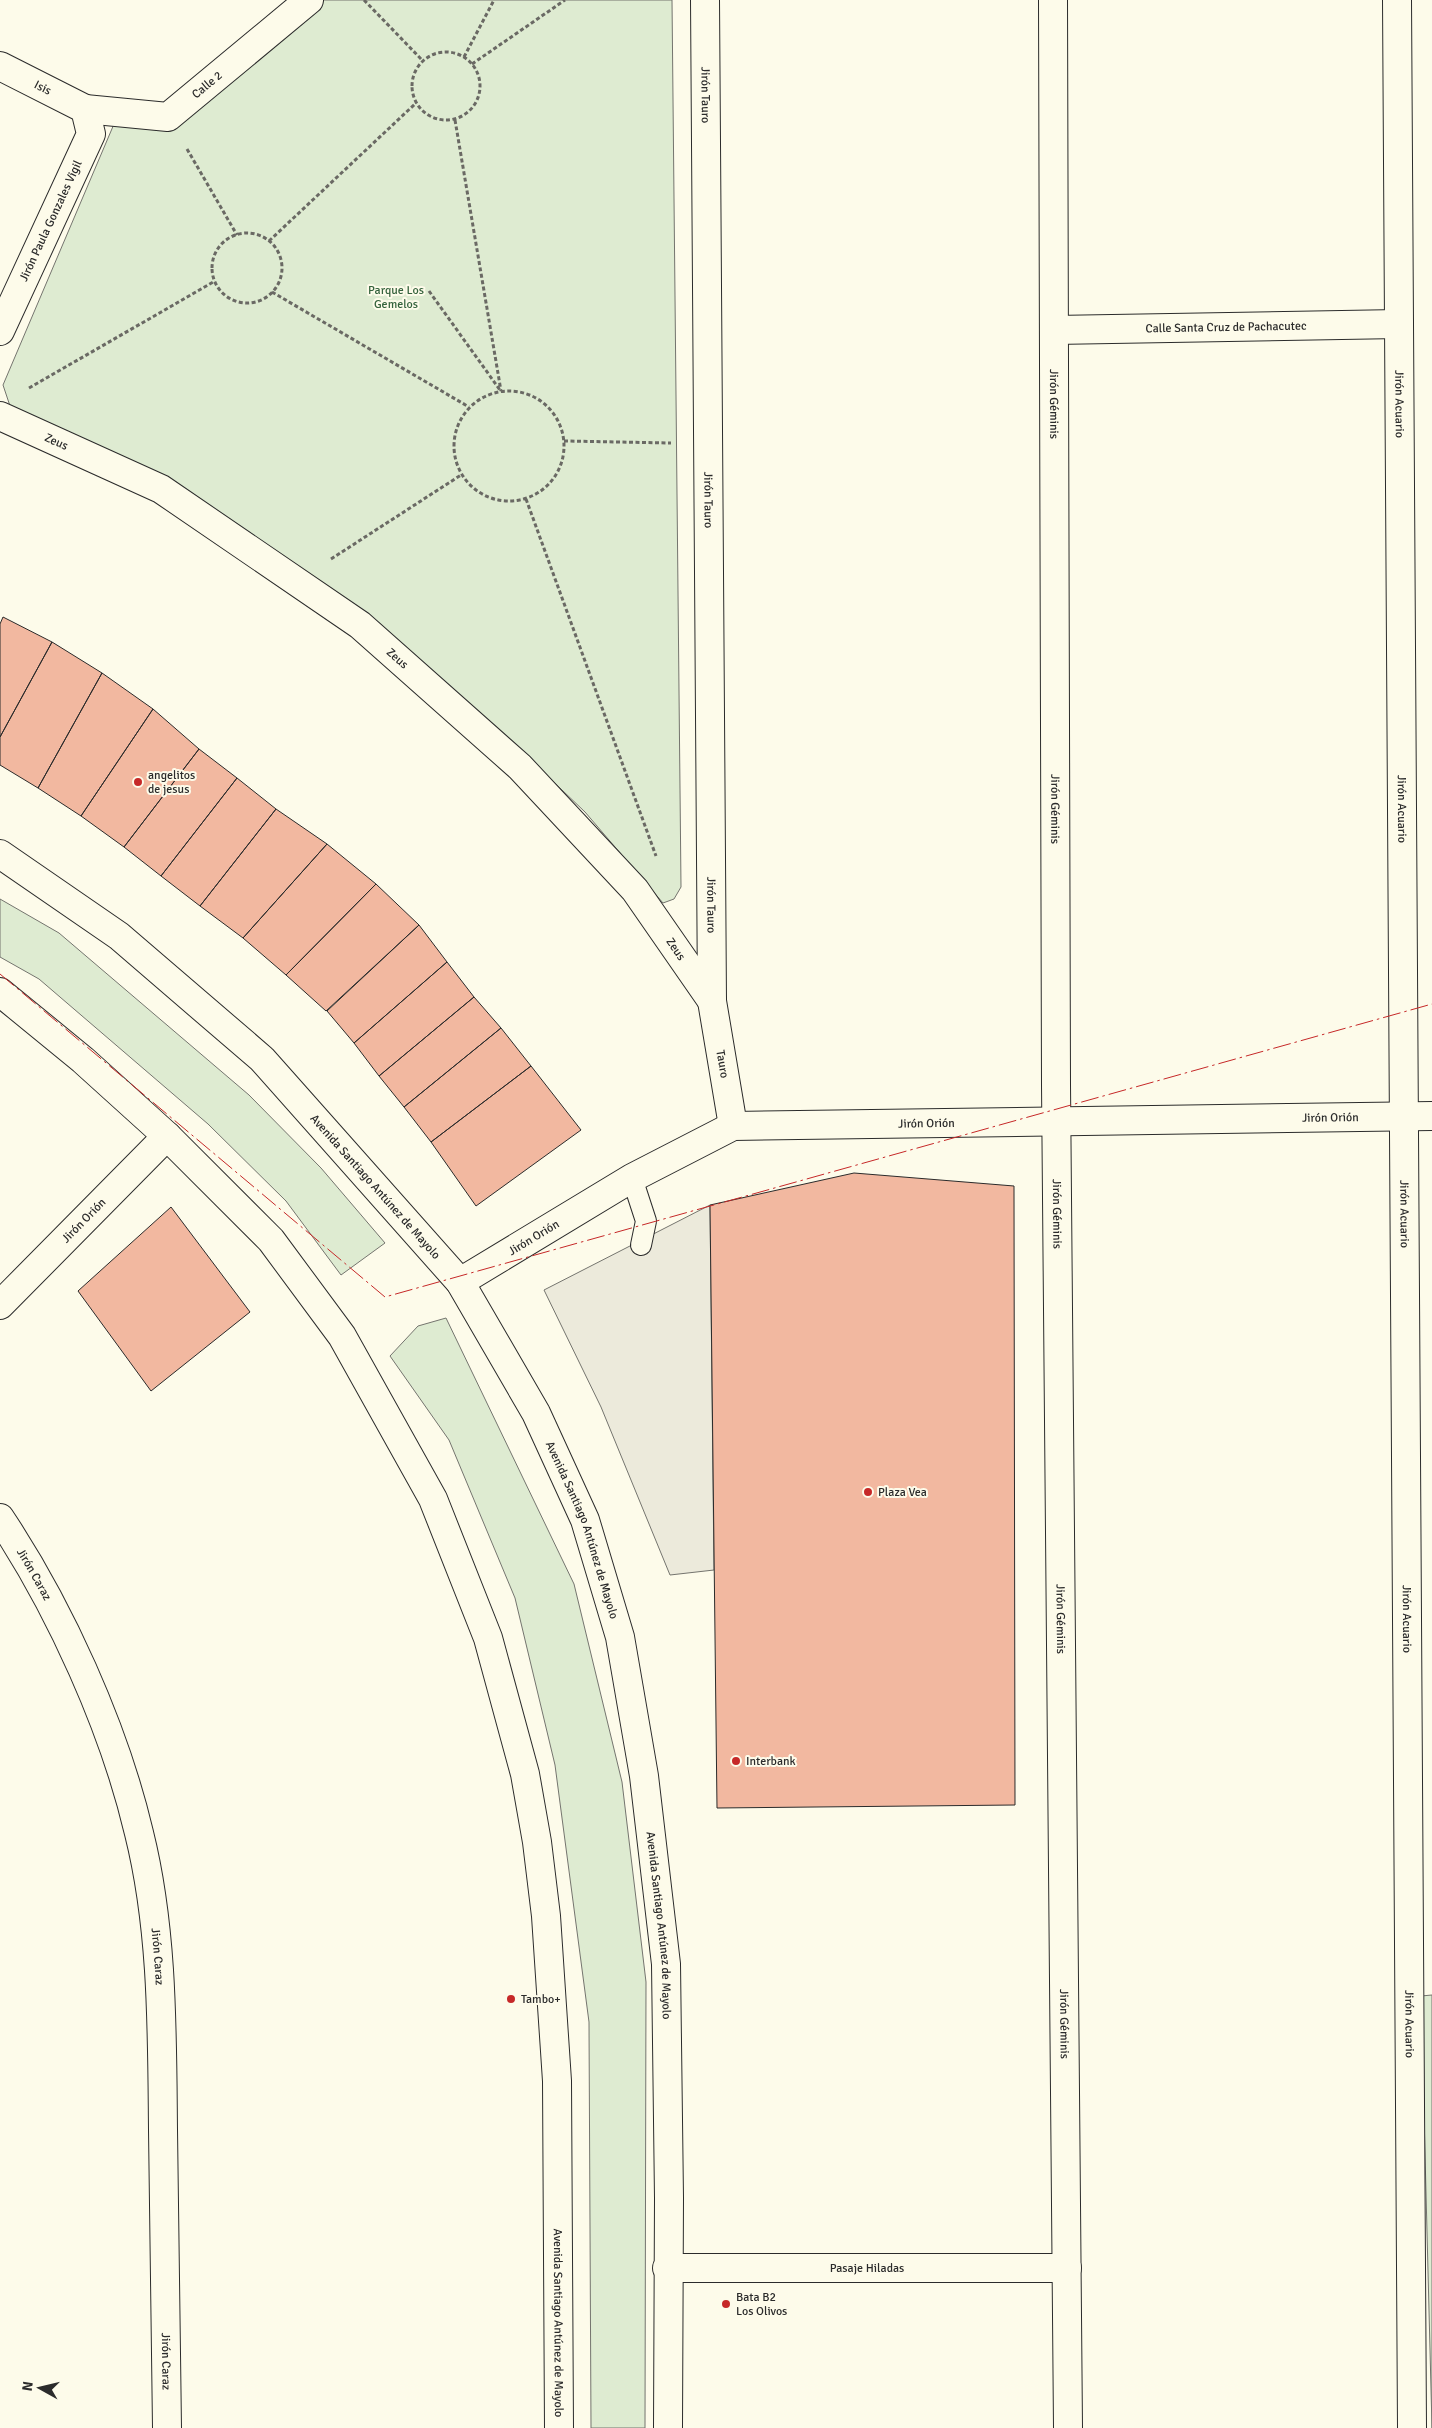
<svg xmlns="http://www.w3.org/2000/svg" width="1432" height="2428" font-family="Signika,sans-serif">
<style>
.green{fill:#deebd1;stroke:#74746e}
.parking{fill:#eceadb;stroke:#74746e}
.building{fill:#f2b8a0;stroke:#2b2b2b}
.lines{fill:none;stroke-linecap:round;stroke-linejoin:round}
.service-casing{stroke:#2b2b2b;stroke-width:22}
.pedestrian-casing{stroke:#2b2b2b;stroke-width:30}
.minor-casing{stroke:#2b2b2b;stroke-width:30}
.secondary-casing{stroke:#2b2b2b;stroke-width:30}
.path{stroke:#6a6964;stroke-width:3;stroke-dasharray:4 2.5;stroke-linecap:butt}
.service{stroke:#fdfbea;stroke-width:20}
.pedestrian{stroke:#fdfbea;stroke-width:28}
.minor{stroke:#fdfbea;stroke-width:28}
.secondary{stroke:#fdfbea;stroke-width:28}
.power{stroke:#c62828;stroke-width:1;stroke-dasharray:18 4 2.5 4;stroke-linecap:butt}
.poi-dot{fill:#c62828;stroke:#fdfbea;stroke-width:2}
.labels{text-anchor:middle;dominant-baseline:central;stroke-width:4;stroke-linejoin:round;paint-order:stroke}
.street-label{font-size:12px;fill:#2b2b2b;stroke:#fdfbea}
.park-label{font-size:12px;fill:#34623c;stroke:#fdfbea}
.poi-label{font-size:12px;fill:#2b2b2b;stroke:#fdfbea;text-anchor:start}
</style>
<rect width="100%" height="100%" fill="#fdfbea"/>
<path class="green" d="M 321,0 L 672,0 L 681,887 L 674,899 L 663,903 L 585,812 L 495,726 L 399,644 L 10,406 L 3,385 L 114,124 L 166,124 Z
M 0,899 L 59,933 L 249,1095 L 321,1168 L 385,1243 L 341,1275 L 286,1201 L 208,1124 L 39,979 L 0,957 Z
M 446,1318 L 574,1584 L 622,1782 L 646,1982 L 645,2428 L 591,2428 L 589,2022 L 555,1765 L 515,1598 L 449,1440 L 390,1356 L 418,1326 Z
M 1432,1995 L 1432,2428 L 1421,1996 Z"/>
<path class="parking" d="M 710,1205 L 714,1570 L 670,1575 L 601,1407 L 544,1290 Z"/>
<path class="building" d="M 3,617 L 52,642 L 0,737 L 0,624 Z
M 52,642 L 102,673 L 38,788 L 0,765 L 0,737 Z
M 102,673 L 153,709 L 81,816 L 38,788 Z
M 153,709 L 199,749 L 124,847 L 81,816 Z
M 199,749 L 237,778 L 161,876 L 124,847 Z
M 237,778 L 276,809 L 200,906 L 161,876 Z
M 276,809 L 327,844 L 243,938 L 200,906 Z
M 327,844 L 376,884 L 286,975 L 243,938 Z
M 376,884 L 419,925 L 326,1011 L 286,975 Z
M 419,925 L 447,962 L 354,1043 L 327,1011 Z
M 447,962 L 474,997 L 379,1076 L 354,1043 Z
M 474,997 L 501,1028 L 404,1107 L 379,1076 Z
M 501,1028 L 531,1066 L 431,1142 L 404,1107 Z
M 531,1066 L 581,1130 L 476,1206 L 431,1142 Z
M 854,1173 L 1014,1186 L 1015,1805 L 717,1808 L 710,1205 Z
M 171,1207 L 250,1312 L 151,1391 L 78,1291 Z"/>
<g class="lines">
<g class="service-casing">
<path id="service" d="M 632,1178 L 646,1221 L 641,1245"/>
</g>
<g class="pedestrian-casing">
<g id="pedestrian">
<path id="s1" d="M 85,109 L 168,117 L 309,0"/>
</g>
</g>
<g class="minor-casing">
<g id="minor">
<path id="s2" d="M 705,0 L 712,1001 L 733,1126"/>
<path id="s3" d="M 1053,0 L 1056,1085 L 1068,2428"/>
<path id="s4" d="M 1397,0 L 1412,2428"/>
<path id="s5" d="M 0,66 L 85,109 L 91,134 L 0,331"/>
<path id="s6" d="M 1054,330 L 1399,324"/>
<path id="s7" d="M 0,416 L 161,489 L 360,625 L 520,767 L 635,890 L 712,1001"/>
<path id="s8" d="M 460,1282 L 632,1178 L 733,1126 L 1432,1116"/>
<path id="s9" d="M 0,1305 L 167,1136"/>
<path id="s10" d="M 0,1518 C 60,1608 114,1727 139,1833 C 163,1929 162,2031 163,2130 C 164,2229 166,2329 167,2428"/>
<path id="s11" d="M 667,2268 L 1067,2268"/>
</g>
</g>
<g class="secondary-casing">
<g id="secondary">
<path id="s12" d="M 0,854 L 119,936 L 262,1059 L 460,1282 L 536,1413 L 585,1520 L 620,1637 L 644,1776 L 666,1964 L 669,2198 L 668,2428"/>
<path id="s13" d="M 0,992 L 83,1060 L 167,1136 L 271,1240 L 342,1336 L 433,1499 L 488,1638 L 525,1774 L 537,1842 L 546,1916 L 557,2081 L 559,2428"/>
</g>
</g>
<path class="path" d="M 364,0 L 423,61
M412 86a34 34 0 1 1 68 0a34 34 0 1 1-68 0Z
M 464,57 L 494,0
M 472,64 L 565,0
M 455,120 L 501,391
M 187,149 L 237,235
M212 268a35 35 0 1 1 70 0a35 35 0 1 1-70 0Z
M 269,241 L 416,103
M 429,291 L 500,390
M 272,292 L 469,407
M 29,388 L 215,281
M454 446a55 55 0 1 1 110 0a55 55 0 1 1-110 0Z
M 564,441 L 671,443
M 526,499 L 656,856
M 331,559 L 461,475"/>
<use href="#service" class="service"/>
<use href="#pedestrian" class="pedestrian"/>
<use href="#minor" class="minor"/>
<use href="#secondary" class="secondary"/>
<path class="power" d="M 0,974 L 385,1297 L 1432,1004"/>
</g>
<g class="poi-dot">
<circle cx="138" cy="782" r="5"/>
<circle cx="868" cy="1492" r="5"/>
<circle cx="736" cy="1761" r="5"/>
<circle cx="511" cy="1999" r="5"/>
<circle cx="726" cy="2304" r="5"/>
</g>
<g class="labels">
<g class="street-label">
<text stroke="none"><textPath href="#s1" startOffset="134">Calle 2</textPath></text>
<text stroke="none"><textPath href="#s5" startOffset="48">Isis</textPath></text>
<text stroke="none"><textPath href="#s2" startOffset="95">Jirón Tauro</textPath></text>
<text transform="translate(51 221) rotate(-65)">Jirón Paula Gonzales Vigil</text>
<text stroke="none"><textPath href="#s6" startOffset="172">Calle Santa Cruz de Pachacutec</textPath></text>
<text stroke="none"><textPath href="#s3" startOffset="404">Jirón Géminis</textPath></text>
<text stroke="none"><textPath href="#s4" startOffset="404">Jirón Acuario</textPath></text>
<text stroke="none"><textPath href="#s7" startOffset="62">Zeus</textPath></text>
<text stroke="none"><textPath href="#s2" startOffset="500">Jirón Tauro</textPath></text>
<text stroke="none"><textPath href="#s7" startOffset="468">Zeus</textPath></text>
<text stroke="none"><textPath href="#s3" startOffset="809">Jirón Géminis</textPath></text>
<text stroke="none"><textPath href="#s4" startOffset="809">Jirón Acuario</textPath></text>
<text stroke="none"><textPath href="#s2" startOffset="905">Jirón Tauro</textPath></text>
<text stroke="none"><textPath href="#s7" startOffset="872">Zeus</textPath></text>
<text stroke="none"><textPath href="#s2" startOffset="1065">Tauro</textPath></text>
<text stroke="none"><textPath href="#s8" startOffset="912">Jirón Orión</textPath></text>
<text stroke="none"><textPath href="#s8" startOffset="508">Jirón Orión</textPath></text>
<text stroke="none"><textPath href="#s12" startOffset="504">Avenida Santiago Antúnez de Mayolo</textPath></text>
<text stroke="none"><textPath href="#s3" startOffset="1214">Jirón Géminis</textPath></text>
<text stroke="none"><textPath href="#s4" startOffset="1214">Jirón Acuario</textPath></text>
<text stroke="none"><textPath href="#s9" startOffset="119">Jirón Orión</textPath></text>
<text stroke="none"><textPath href="#s8" startOffset="86">Jirón Orión</textPath></text>
<text stroke="none"><textPath href="#s12" startOffset="909">Avenida Santiago Antúnez de Mayolo</textPath></text>
<text stroke="none"><textPath href="#s10" startOffset="66">Jirón Caraz</textPath></text>
<text stroke="none"><textPath href="#s3" startOffset="1619">Jirón Géminis</textPath></text>
<text stroke="none"><textPath href="#s4" startOffset="1619">Jirón Acuario</textPath></text>
<text stroke="none"><textPath href="#s12" startOffset="1314">Avenida Santiago Antúnez de Mayolo</textPath></text>
<text stroke="none"><textPath href="#s10" startOffset="471">Jirón Caraz</textPath></text>
<text stroke="none"><textPath href="#s3" startOffset="2024">Jirón Géminis</textPath></text>
<text stroke="none"><textPath href="#s4" startOffset="2024">Jirón Acuario</textPath></text>
<text stroke="none"><textPath href="#s11" startOffset="200">Pasaje Hiladas</textPath></text>
<text stroke="none"><textPath href="#s13" startOffset="1515">Avenida Santiago Antúnez de Mayolo</textPath></text>
<text stroke="none"><textPath href="#s10" startOffset="876">Jirón Caraz</textPath></text>
</g>
<g class="park-label">
<text x="396" y="290">Parque Los<tspan x="396" dy="14">Gemelos</tspan></text>
</g>
<g class="poi-label">
<text x="148" y="775">angelitos<tspan x="148" dy="14">de jesus</tspan></text>
<text x="878" y="1492">Plaza Vea</text>
<text x="746" y="1761">Interbank</text>
<text x="521" y="1999">Tambo+</text>
<text x="736" y="2297">Bata B2<tspan x="736" dy="14">Los Olivos</tspan></text>
</g>
</g>
<g transform="translate(40 2388) rotate(278)" stroke="#fdfbea" stroke-width="4" paint-order="stroke">
<path d="M0-4L9 19L0 12L-9 19Z" fill="#2b2b2b"/>
<text y="-8" font-size="14" font-weight="bold" text-anchor="middle" fill="#2b2b2b">N</text>
</g>
</svg>
